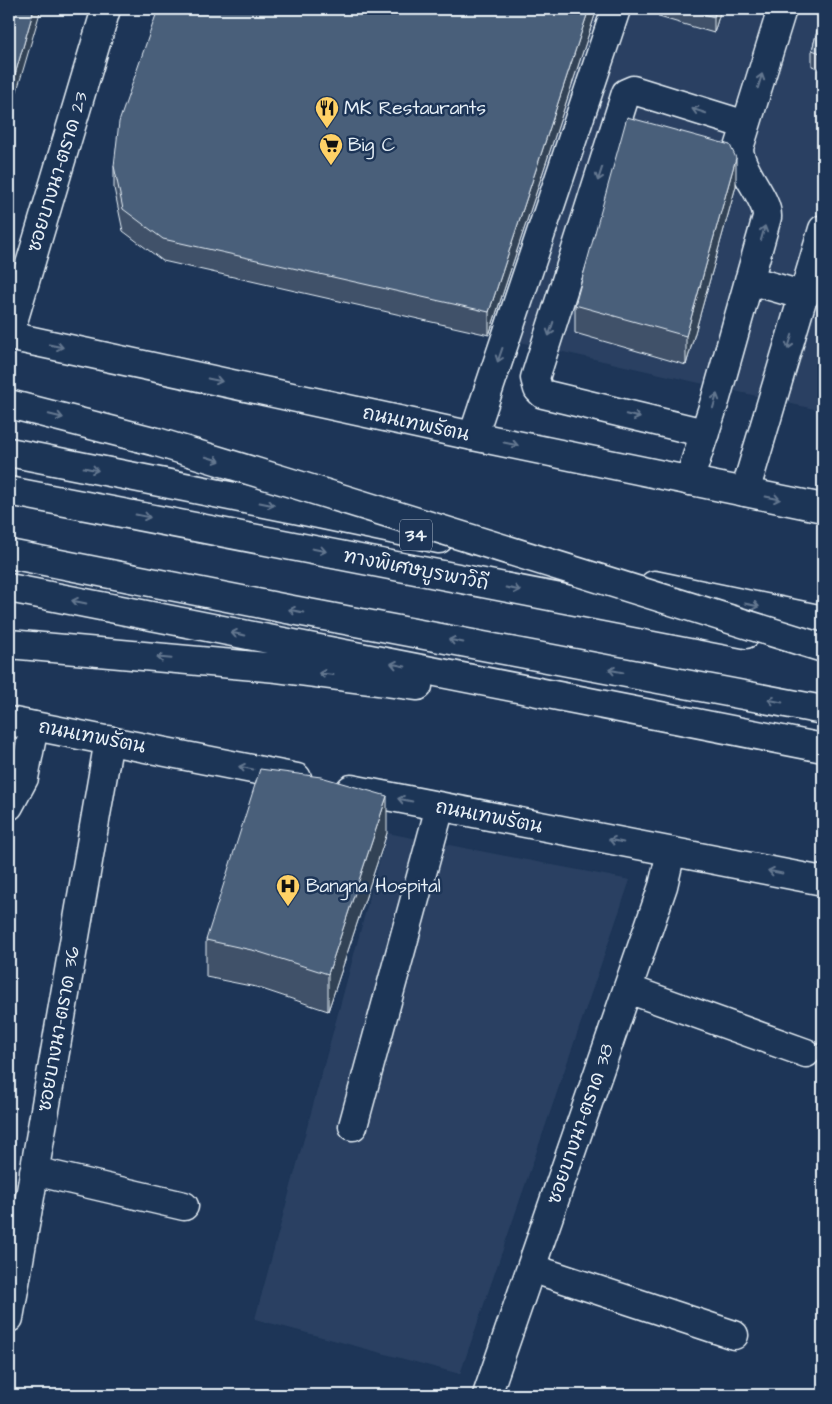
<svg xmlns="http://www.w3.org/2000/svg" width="832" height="1404" font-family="'Architects Daughter','Playpen Sans Thai',sans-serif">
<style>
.built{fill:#2a4162}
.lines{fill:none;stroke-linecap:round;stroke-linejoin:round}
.minor-casing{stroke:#e8f1f8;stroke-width:31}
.major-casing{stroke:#e8f1f8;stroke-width:31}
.highway-casing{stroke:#e8f1f8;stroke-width:31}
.minor{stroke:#1d3557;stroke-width:28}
.major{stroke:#1d3557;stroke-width:28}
.highway{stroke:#1d3557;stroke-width:28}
.highway-bridge-casing{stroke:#e8f1f8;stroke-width:31;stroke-linecap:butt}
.highway-bridge{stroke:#1d3557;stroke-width:28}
.wall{fill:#3f5169;stroke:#e8f1f8}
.shaded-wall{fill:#334255;stroke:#e8f1f8}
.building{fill:#495e7a;stroke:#e8f1f8}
.oneway{stroke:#64778f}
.labels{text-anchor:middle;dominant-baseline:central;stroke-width:5;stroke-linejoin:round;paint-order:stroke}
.shield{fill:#1d3557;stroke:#abb9c8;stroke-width:1}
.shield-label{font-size:18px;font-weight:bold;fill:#e8f1f8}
.poi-label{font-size:19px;fill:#e8f1f8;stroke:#1d3557;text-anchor:start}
.street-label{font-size:19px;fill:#e8f1f8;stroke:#1d3557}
</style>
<rect width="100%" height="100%" fill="#1d3557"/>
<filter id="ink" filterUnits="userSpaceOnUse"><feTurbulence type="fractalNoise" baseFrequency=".02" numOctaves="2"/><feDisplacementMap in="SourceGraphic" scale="10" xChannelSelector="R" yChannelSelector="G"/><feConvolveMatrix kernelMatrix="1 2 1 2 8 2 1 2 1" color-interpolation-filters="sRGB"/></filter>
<g filter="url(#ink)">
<path class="built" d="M 597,9 L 823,9 L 823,411 L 489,335 Z
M 387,833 L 630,880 L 460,1374 L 255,1319 Z"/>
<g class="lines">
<g class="minor-casing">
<path id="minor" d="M 749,280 L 805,296
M 9,335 L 106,9
M 705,433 L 543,394 L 538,389 L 535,378 L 626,93 L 633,90 L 746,125
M 473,436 L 616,9
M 689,481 L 716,398 L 767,217 C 768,198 739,171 739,148 L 782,9
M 745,492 L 823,229
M 9,806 L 24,778 L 34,726
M 628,989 L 806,1053
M 353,1126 L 440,807
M 34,1171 L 184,1206
M 531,1268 L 734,1335
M 9,1318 L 109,740
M 487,1395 L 663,886 L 671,852"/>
</g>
<g class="major-casing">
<path id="major" d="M 9,336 L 473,436 L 823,508
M 9,721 L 297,778
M 351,789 L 823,881"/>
</g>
<g class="highway-casing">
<path id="highway" d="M 9,452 L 295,509 L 439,539
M 9,491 L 746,634
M 9,554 L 287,609 L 823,710
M 654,585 L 823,620
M 9,588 L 823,748
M 9,644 L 277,668 L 418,686"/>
</g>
<use href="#minor" class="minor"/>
<use href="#major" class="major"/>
<use href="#highway" class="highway"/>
<g class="highway-bridge-casing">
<path id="highway-bridge" d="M 9,404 L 157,442 L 298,485 L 823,648"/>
</g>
<use href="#highway-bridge" class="highway-bridge"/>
</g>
<path class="wall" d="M 158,9 L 597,9 L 489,335 L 163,261 L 123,231 L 114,188 L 114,166 Z
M 659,9 L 721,9 L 714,33 L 659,17 Z
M 823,9 L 823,70 L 812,66 L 812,50 Z
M 736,186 L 686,365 L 575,333 L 575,305 Z
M 387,833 L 328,1011 L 256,987 L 206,977 L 206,940 Z"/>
<path class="shaded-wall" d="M 34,9 L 41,9 L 9,118 L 9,95 Z
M 589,9 L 597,9 L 489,335 L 489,312 Z
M 716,9 L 721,9 L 714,33 L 714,17 Z
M 736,158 L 736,186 L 686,365 L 686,336 Z
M 387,796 L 387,833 L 328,1011 L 328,974 Z"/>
<path class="building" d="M 9,9 L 34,9 L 9,95 Z
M 158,9 L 589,9 L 489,312 L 163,239 L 123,209 L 114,166 L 119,122 Z
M 686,9 L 716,9 L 714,17 Z
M 823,9 L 823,54 L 812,50 Z
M 627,117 L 730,145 L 736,158 L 686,336 L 575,305 Z
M 260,769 L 321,777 L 387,796 L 328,974 L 256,951 L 206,940 Z"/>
<defs><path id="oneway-shaft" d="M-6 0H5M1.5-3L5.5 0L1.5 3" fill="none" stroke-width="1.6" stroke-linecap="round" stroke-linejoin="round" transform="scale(1.25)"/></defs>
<g class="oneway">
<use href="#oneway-shaft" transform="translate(760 81) rotate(-73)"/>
<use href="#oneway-shaft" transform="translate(699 111) rotate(-162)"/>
<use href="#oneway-shaft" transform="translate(600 174) rotate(108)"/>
<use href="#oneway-shaft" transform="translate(763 233) rotate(-74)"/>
<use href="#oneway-shaft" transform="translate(551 329) rotate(108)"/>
<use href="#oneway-shaft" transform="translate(790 342) rotate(107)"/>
<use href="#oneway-shaft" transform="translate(56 346) rotate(12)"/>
<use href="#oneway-shaft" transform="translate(500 355) rotate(109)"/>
<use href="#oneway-shaft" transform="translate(215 380) rotate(12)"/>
<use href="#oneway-shaft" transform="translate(715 401) rotate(-74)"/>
<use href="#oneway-shaft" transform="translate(56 416) rotate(14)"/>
<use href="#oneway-shaft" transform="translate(633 416) rotate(14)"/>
<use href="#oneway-shaft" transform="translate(511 444) rotate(12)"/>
<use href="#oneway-shaft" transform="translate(213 459) rotate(17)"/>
<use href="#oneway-shaft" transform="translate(91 469) rotate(11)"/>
<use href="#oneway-shaft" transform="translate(773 498) rotate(11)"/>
<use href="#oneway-shaft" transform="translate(267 504) rotate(11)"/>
<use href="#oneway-shaft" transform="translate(143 516) rotate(11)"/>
<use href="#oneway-shaft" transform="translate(319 550) rotate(11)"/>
<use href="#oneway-shaft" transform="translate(513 589) rotate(11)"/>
<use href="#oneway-shaft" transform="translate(79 602) rotate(-169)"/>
<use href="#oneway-shaft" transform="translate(752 605) rotate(12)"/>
<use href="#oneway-shaft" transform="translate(296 611) rotate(-169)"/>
<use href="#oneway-shaft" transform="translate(238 634) rotate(-169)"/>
<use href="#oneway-shaft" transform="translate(456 641) rotate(-169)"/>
<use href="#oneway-shaft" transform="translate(164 658) rotate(-175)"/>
<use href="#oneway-shaft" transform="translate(398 665) rotate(-169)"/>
<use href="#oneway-shaft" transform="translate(616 671) rotate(-169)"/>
<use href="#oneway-shaft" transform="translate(326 674) rotate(-173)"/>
<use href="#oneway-shaft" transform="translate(775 701) rotate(-169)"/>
<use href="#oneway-shaft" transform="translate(246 768) rotate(-169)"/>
<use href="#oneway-shaft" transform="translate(405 800) rotate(-169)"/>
<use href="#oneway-shaft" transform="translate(616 841) rotate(-169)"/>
<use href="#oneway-shaft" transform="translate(775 872) rotate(-169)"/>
</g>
</g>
<defs>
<g id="restaurant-pin" transform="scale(1.25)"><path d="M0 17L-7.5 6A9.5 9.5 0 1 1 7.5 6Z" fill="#ffd166" stroke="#1d3557"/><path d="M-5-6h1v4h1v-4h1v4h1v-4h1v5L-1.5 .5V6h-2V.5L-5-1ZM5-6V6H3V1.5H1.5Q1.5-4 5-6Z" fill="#111"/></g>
<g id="supermarket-pin" transform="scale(1.25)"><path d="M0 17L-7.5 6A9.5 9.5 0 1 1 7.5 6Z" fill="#ffd166" stroke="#1d3557"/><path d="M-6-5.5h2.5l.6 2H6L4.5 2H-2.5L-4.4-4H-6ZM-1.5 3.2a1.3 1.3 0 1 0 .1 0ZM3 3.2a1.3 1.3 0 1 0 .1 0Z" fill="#111"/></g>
<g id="hospital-pin" transform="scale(1.25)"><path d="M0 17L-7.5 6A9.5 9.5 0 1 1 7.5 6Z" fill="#ffd166" stroke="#1d3557"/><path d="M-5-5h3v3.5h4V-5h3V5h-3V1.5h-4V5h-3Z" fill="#111"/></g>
</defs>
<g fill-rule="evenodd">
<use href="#restaurant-pin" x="327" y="108"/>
<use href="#supermarket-pin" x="331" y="145"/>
<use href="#hospital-pin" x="288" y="886"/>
</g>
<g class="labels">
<rect class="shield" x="400" y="519.5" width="32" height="31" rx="4"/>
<g class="shield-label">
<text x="416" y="535">34</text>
</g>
<g class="poi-label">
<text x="344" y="108">MK Restaurants</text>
<text x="348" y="145">Big C</text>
<text x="306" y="886">Bangna Hospital</text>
</g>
<g class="street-label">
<text transform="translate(58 172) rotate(-73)">ซอยบางนา-ตราด 23</text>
<text transform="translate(416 424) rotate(12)">ถนนเทพรัตน</text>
<text transform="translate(416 570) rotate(11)">ทางพิเศษบูรพาวิถี</text>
<text transform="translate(92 737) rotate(11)">ถนนเทพรัตน</text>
<text transform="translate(489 817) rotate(11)">ถนนเทพรัตน</text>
<text transform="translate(59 1029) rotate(-80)">ซอยบางนา-ตราด 36</text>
<text transform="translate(581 1124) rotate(-71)">ซอยบางนา-ตราด 38</text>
</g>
</g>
<rect width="832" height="1404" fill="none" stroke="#1d3557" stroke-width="30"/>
<rect x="15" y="15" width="802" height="1374" fill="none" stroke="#e8f1f8" stroke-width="2" filter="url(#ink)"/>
</svg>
